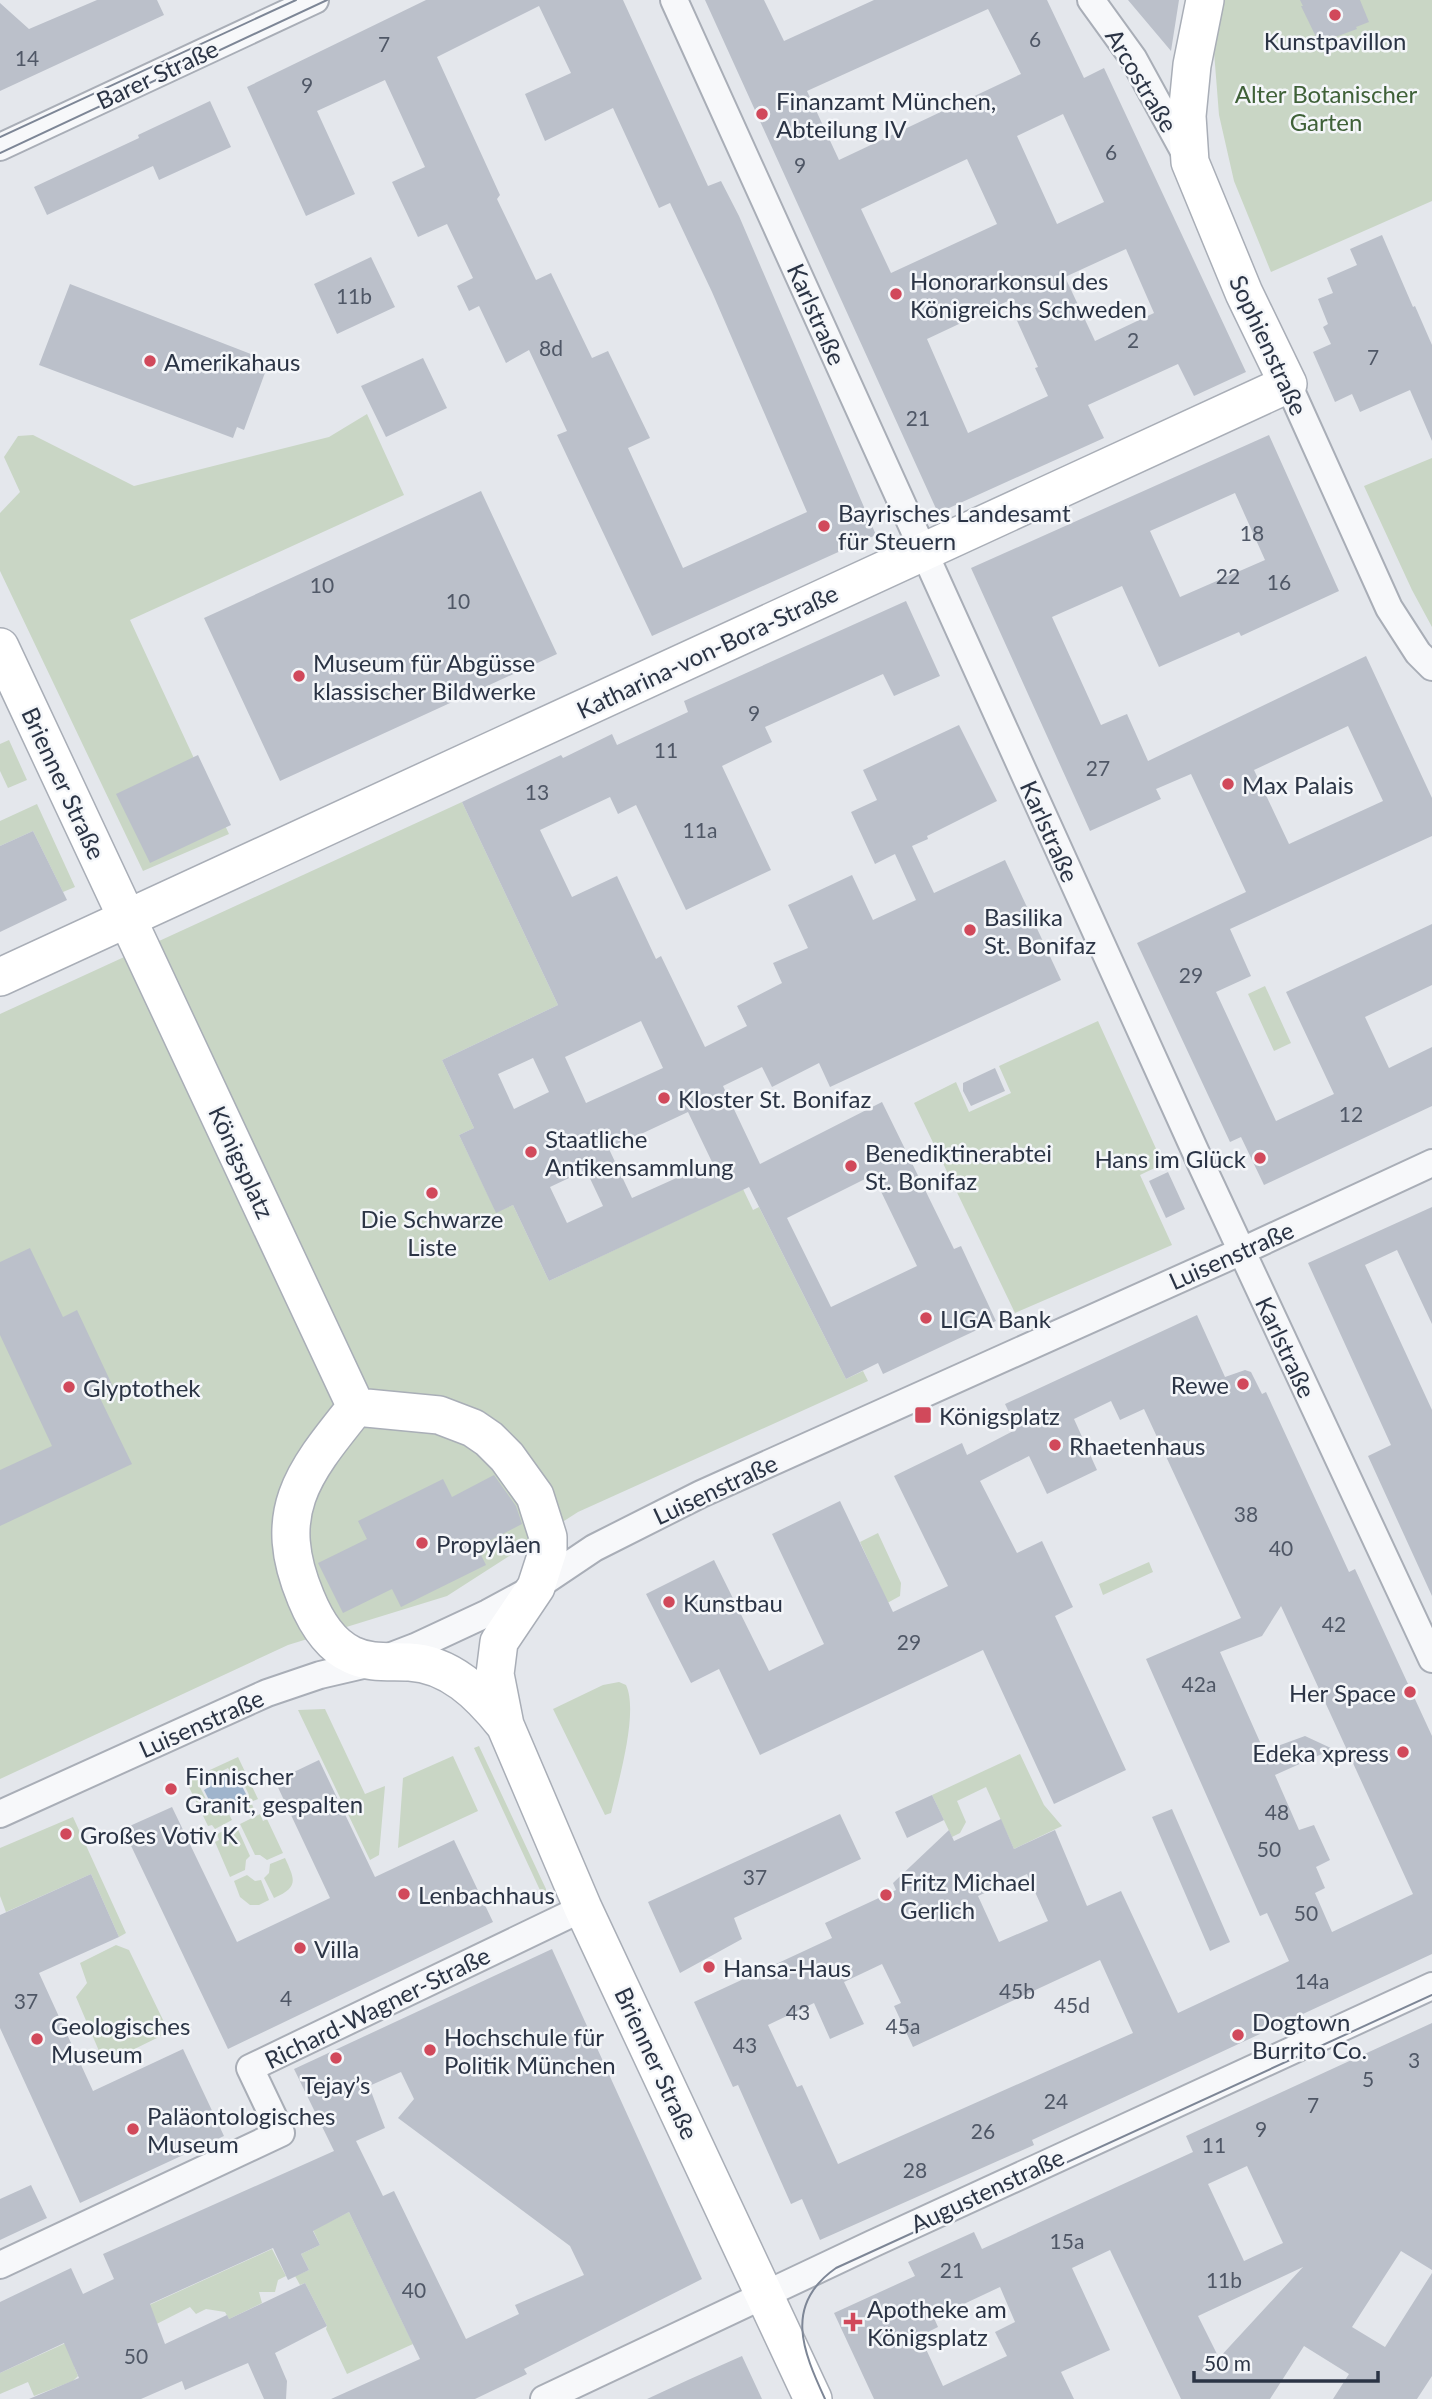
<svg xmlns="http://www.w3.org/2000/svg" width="1432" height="2399" font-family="Lato,sans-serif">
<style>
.green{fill:#c9d6c5}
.water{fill:#9fb4cc}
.building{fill:#bbc0ca;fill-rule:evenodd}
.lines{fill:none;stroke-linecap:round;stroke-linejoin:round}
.street-casing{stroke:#a9aeb7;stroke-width:30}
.secondary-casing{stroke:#a9aeb7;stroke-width:40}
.street{stroke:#f7f8fa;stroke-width:26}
.secondary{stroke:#fff;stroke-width:37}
.tram{stroke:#7d8696;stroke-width:2}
.poi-dot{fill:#d1495b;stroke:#f4f6f9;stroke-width:2.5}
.labels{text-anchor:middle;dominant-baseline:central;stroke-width:5;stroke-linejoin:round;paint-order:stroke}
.number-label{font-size:21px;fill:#4f5766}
.poi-label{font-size:24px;fill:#2b3445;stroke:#f4f6f9;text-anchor:start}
.street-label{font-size:24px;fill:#2b3445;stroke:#f4f6f9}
.park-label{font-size:24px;fill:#3f6138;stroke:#f4f6f9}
</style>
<rect width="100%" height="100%" fill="#e4e7ec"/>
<path class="green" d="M 1223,0 L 1432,0 L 1432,201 L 1271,272 L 1234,181 L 1219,115 L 1213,39 Z
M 367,414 L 404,495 L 130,620 L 229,834 L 143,871 L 0,571 L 0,513 L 20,492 L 4,457 L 18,436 L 33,435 L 134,486 L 329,437 Z
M 1432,458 L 1432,627 L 1412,590 L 1364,486 Z
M 9,740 L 27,780 L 8,788 L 0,771 L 0,744 Z
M 462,802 L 558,1005 L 442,1060 L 474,1128 L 459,1135 L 496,1212 L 513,1205 L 549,1281 L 743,1189 L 753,1210 L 759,1207 L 846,1379 L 863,1371 L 868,1381 L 578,1512 L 447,1596 L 288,1645 L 0,1779 L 0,1014 Z
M 37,804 L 75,887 L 63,892 L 33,831 L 0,846 L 0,821 Z
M 1265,986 L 1291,1043 L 1274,1051 L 1248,994 Z
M 1098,1021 L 1163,1164 L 1140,1175 L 1172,1245 L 1015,1313 L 914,1103 L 956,1082 L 969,1112 L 1011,1093 L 999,1066 Z
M 878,1533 L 901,1583 L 900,1596 L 880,1607 L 882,1590 L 860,1542 Z
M 1149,1562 L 1153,1572 L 1103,1595 L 1099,1584 Z
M 619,1682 L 626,1685 C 639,1712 618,1783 611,1813 L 605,1815 L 553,1709 L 603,1685 Z
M 325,1709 L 365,1794 L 385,1786 L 379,1855 L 370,1860 L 298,1710 Z
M 479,1746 L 546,1889 L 545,1901 L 474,1748 Z
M 1020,1754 L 1044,1805 L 1062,1826 L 1014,1849 L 986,1787 L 957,1801 L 966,1822 L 960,1833 L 952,1837 L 932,1795 Z
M 453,1756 L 478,1811 L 398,1848 L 403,1778 Z
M 238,1757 L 258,1799 L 251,1802 L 254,1809 L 242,1814 L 238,1806 L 245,1803 L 243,1799 L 249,1795 L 237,1770 L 231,1773 L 228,1768 L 202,1781 L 204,1785 L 200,1787 L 213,1813 L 218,1811 L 221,1816 L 228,1812 L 232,1820 L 215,1829 L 212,1825 L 208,1826 L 186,1781 Z
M 260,1814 L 263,1821 L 267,1819 L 283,1853 L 267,1860 L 260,1855 L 255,1855 L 240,1824 Z
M 73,1817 L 126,1933 L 119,1937 L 91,1874 L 6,1912 L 0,1896 L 0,1848 Z
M 236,1825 L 250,1856 L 246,1860 L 245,1870 L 230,1877 L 215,1842 L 219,1840 L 217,1834 Z
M 285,1858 C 295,1880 299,1887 274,1898 L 264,1878 L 269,1873 L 270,1864 Z
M 247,1875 L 255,1881 L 261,1880 L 269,1900 L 259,1905 L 250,1905 L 240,1897 L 234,1881 Z
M 116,1945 L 129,1950 L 165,2024 L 163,2035 L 110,2061 L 99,2051 L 76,1997 L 87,1983 L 80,1963 Z
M 349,2212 L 413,2344 L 347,2374 L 326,2329 L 327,2326 L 305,2283 L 300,2285 L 295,2276 L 309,2270 L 301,2254 L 320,2245 L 313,2230 Z
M 272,2249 L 286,2276 L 278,2280 L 275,2292 L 259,2292 L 262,2303 L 229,2319 L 225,2312 L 206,2309 L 196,2314 L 190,2307 L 74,2366 L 78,2376 L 73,2381 L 34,2396 L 28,2382 L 0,2394 L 0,2373 Z"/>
<path class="water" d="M 228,1772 L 230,1776 L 236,1774 L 247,1796 L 241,1798 L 243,1803 L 221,1814 L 218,1808 L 214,1810 L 204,1790 L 209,1787 L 207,1782 Z"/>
<path class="building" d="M 97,0 L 157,0 L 164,15 L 0,91 L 0,3 L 29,29 Z
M 426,0 L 623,0 L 708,186 L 721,181 L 739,216 L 876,535 L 652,636 L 557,435 L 567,431 L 529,350 L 506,363 L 479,306 L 469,311 L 457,286 L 473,278 L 447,224 L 418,237 L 392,182 L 425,167 L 385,80 L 317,111 L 355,194 L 306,216 L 247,87 ZM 539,6 L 571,73 L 525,94 L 545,141 L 613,108 L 659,208 L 670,203 L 712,292 L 807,512 L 683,568 L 628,448 L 650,438 L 608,351 L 592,358 L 551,273 L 536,280 L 497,199 L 500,195 L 437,57 Z
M 705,0 L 764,0 L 784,41 L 874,0 L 1047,0 L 1084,78 L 1104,68 L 1246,372 L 1194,396 L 1178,364 L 1088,405 L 1104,438 L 938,513 ZM 988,9 L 1021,74 L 839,160 L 807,91 ZM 1063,114 L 1104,202 L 1057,224 L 1017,136 ZM 967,159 L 997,224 L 891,273 L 861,209 ZM 1126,249 L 1154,313 L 1095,341 L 1065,277 ZM 1008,301 L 1038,367 L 1035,368 L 1048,396 L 968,433 L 927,339 Z
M 1128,0 L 1179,0 L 1171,51 Z
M 1300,0 L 1360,0 L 1369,22 L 1356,27 L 1357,29 L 1319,43 L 1301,6 L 1303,6 Z
M 210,101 L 231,147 L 159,180 L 153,166 L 47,215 L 34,187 L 139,138 L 138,135 Z
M 1382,235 L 1413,307 L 1415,306 L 1432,345 L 1432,441 L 1410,390 L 1360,412 L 1352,394 L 1335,402 L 1313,352 L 1331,344 L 1323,327 L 1328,324 L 1318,299 L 1333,293 L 1327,278 L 1357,265 L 1350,249 Z
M 371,257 L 395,307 L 337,334 L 314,284 Z
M 70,284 L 261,358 L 257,367 L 266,370 L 244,430 L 237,427 L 233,438 L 39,365 Z
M 423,358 L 447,408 L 386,437 L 361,386 Z
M 1269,435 L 1339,591 L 1241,636 L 1239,632 L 1159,667 L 1122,586 L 1052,617 L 1101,725 L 1127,714 L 1148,761 L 1366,656 L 1432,798 L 1432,836 L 1230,929 L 1251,976 L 1216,992 L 1276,1121 L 1334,1094 L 1286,992 L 1432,924 L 1432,985 L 1365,1017 L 1389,1068 L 1432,1047 L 1432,1106 L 1264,1185 L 1241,1137 L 1230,1142 L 1137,943 L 1246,892 L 1191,774 L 1156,789 L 1161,799 L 1090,831 L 971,568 ZM 1235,493 L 1265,560 L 1180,597 L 1150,531 ZM 1348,726 L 1383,801 L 1289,844 L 1254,770 Z
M 481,491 L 557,654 L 280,781 L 204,618 Z
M 906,601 L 940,676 L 894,696 L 883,674 L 765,727 L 772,742 L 722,766 L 771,870 L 686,910 L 636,805 L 618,814 L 610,797 L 540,830 L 572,897 L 617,876 L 656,959 L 661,956 L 705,1047 L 747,1026 L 737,1006 L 782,983 L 773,963 L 808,948 L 788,905 L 852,875 L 873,920 L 916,900 L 895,854 L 875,864 L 851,812 L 877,800 L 863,770 L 959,725 L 997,801 L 927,836 L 928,839 L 912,846 L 934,893 L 1005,860 L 1061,980 L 830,1087 L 819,1063 L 772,1087 L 762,1067 L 723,1086 L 760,1164 L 882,1102 L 954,1249 L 961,1246 L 996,1321 L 883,1374 L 878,1363 L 846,1379 L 749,1187 L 549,1281 L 513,1205 L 496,1213 L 459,1135 L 474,1128 L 442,1060 L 558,1005 L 462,802 L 561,755 L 563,758 L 612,734 L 617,745 L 688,712 L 684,701 ZM 641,1021 L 663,1068 L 586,1103 L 565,1057 ZM 533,1058 L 549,1092 L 514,1109 L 498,1074 ZM 688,1112 L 712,1162 L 632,1198 L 609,1149 ZM 586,1170 L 603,1206 L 567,1223 L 550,1187 ZM 873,1175 L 917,1266 L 831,1307 L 787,1218 Z
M 198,755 L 231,825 L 150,863 L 116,794 Z
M 33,831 L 67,900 L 0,932 L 0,846 Z
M 995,1068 L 1005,1091 L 971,1106 L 963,1091 L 963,1083 Z
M 1168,1172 L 1185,1209 L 1166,1218 L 1149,1181 Z
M 1432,1207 L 1432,1324 L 1397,1250 L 1365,1265 L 1432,1410 L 1432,1596 L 1368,1456 L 1391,1445 L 1308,1263 Z
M 30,1248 L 63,1317 L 77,1310 L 115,1391 L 100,1398 L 132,1464 L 0,1526 L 0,1470 L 52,1446 L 0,1335 L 0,1262 Z
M 1197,1315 L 1225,1377 L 1245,1370 L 1251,1372 L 1262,1394 L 1266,1392 L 1349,1572 L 1355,1569 L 1432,1736 L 1432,1954 L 1032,2140 L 1034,2145 L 820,2240 L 802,2199 L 791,2204 L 738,2085 L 733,2087 L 694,2002 L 832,1938 L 825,1923 L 896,1890 L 893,1883 L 949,1830 L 954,1841 L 1001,1819 L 1014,1849 L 1055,1830 L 1087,1906 L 1121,1891 L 1178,2013 L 1289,1961 L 1267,1913 L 1260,1916 L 1146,1659 L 1241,1618 L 1144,1409 L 1120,1420 L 1111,1401 L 1074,1419 L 1097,1470 L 1047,1494 L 1029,1456 L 980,1481 L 1017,1553 L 1042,1541 L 1073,1607 L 1055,1616 L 1126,1770 L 1054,1804 L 983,1650 L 760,1755 L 719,1669 L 691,1683 L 646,1594 L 714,1560 L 769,1671 L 824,1644 L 772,1534 L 840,1501 L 893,1612 L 948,1586 L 894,1476 L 962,1443 L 967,1455 L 1017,1429 L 1005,1404 ZM 1281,1606 L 1413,1894 L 1332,1932 L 1315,1893 L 1325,1888 L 1316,1867 L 1330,1860 L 1314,1825 L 1299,1830 L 1275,1775 L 1333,1749 L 1305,1736 L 1264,1751 L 1220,1652 L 1262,1636 ZM 1027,1874 L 1048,1921 L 999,1942 L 978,1896 ZM 1100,1960 L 1133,2033 L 838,2164 L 802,2085 L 797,2087 L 768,2025 L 814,2003 L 830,2039 L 864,2024 L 844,1982 L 882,1964 L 901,2003 L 894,2006 L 913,2047 Z
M 494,1475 L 516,1506 L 522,1524 L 477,1547 L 486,1565 L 401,1607 L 392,1589 L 343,1613 L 318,1563 L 367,1539 L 358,1521 L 443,1479 L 452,1497 Z
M 319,1760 L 375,1877 L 454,1840 L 493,1922 L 228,2049 L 123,1829 L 172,1807 L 237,1942 L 330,1898 L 275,1781 Z
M 932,1795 L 944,1820 L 907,1838 L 895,1812 Z
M 1172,1809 L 1230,1942 L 1210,1951 L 1152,1817 Z
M 840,1814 L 861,1859 L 734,1918 L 742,1939 L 680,1973 L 648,1902 Z
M 91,1874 L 119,1937 L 39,1973 L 93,2091 L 183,2049 L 224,2136 L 80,2203 L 0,2028 L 0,1915 Z
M 552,1949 L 702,2279 L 524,2369 L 527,2374 L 475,2399 L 331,2399 L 420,2359 L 349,2212 L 313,2231 L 320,2245 L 301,2254 L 309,2270 L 288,2280 L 273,2248 L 150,2304 L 165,2344 L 227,2315 L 229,2319 L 305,2283 L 327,2326 L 275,2353 L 287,2381 L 286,2399 L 264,2399 L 248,2363 L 185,2390 L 182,2381 L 141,2399 L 29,2399 L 79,2378 L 64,2343 L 0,2373 L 0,2302 L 71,2268 L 83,2294 L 114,2279 L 103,2254 L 334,2151 L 294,2069 ZM 401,2072 L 414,2099 L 398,2118 L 570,2246 L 584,2275 L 515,2305 L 519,2314 L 466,2339 L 394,2191 L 383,2196 L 356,2141 L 385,2128 L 369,2086 Z
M 1432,2023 L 1432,2270 L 1401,2251 L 1352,2327 L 1385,2347 L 1432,2273 L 1432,2376 L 1417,2399 L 1333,2399 L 1349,2374 L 1304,2346 L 1270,2399 L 1181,2399 L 1110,2250 L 1072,2268 L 1110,2350 L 1061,2372 L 1074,2399 L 874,2399 L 834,2313 L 915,2276 L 908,2262 L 974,2232 L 982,2249 L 1193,2152 L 1186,2136 ZM 1247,2166 L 1283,2243 L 1244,2261 L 1208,2184 ZM 1303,2267 L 1219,2358 L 1198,2316 ZM 1000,2287 L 1015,2322 L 995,2332 L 1007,2356 L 943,2386 L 920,2336 L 938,2327 L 934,2318 Z
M 31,2185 L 47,2218 L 0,2240 L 0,2199 Z
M 742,2356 L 762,2399 L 647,2399 L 688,2380 Z"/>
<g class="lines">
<g class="street-casing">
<path id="street" d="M 674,0 L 1202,1166 L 1432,1659
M 1091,0 L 1133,58 L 1185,153
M 0,147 L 315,0
M 1288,384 L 1389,608 L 1418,653 L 1432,667
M 0,1814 L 267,1693 L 320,1675 L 376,1662 L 415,1647 L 488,1613 L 536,1587 L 594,1548 L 701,1494 L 1242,1251 L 1432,1163
M 0,2265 L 281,2133 L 250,2068 L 583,1908
M 544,2399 L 872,2244 L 1432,1986"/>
</g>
<g class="secondary-casing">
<path id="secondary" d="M 0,647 L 356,1407
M 0,977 L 1288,384 L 1244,293 L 1190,162 L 1187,116 L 1192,65 L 1205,0
M 356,1407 L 439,1415 L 473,1428 L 489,1439 L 507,1457 L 535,1496 L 548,1537 L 548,1550 L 536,1587 L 499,1642 L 495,1674 L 505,1725 L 583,1908 L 813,2399
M 356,1407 C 303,1473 270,1512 306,1598 C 315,1620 330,1645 352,1655 C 370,1664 390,1661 409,1662 C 450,1664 480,1694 504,1724"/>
</g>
<use href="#street" class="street"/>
<use href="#secondary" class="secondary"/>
<path class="tram" d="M 0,137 L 296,0
M 0,153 L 327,0
M 825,2399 C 803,2351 783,2305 836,2268 L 1432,1995"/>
</g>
<g class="poi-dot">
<circle cx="1335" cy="15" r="7"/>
<circle cx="762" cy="114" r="7"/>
<circle cx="896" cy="294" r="7"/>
<circle cx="150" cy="361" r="7"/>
<circle cx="824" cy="526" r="7"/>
<circle cx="299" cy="676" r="7"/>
<circle cx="1228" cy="784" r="7"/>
<circle cx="970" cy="930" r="7"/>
<circle cx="664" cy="1098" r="7"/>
<circle cx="531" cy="1152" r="7"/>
<circle cx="1260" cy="1158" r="7"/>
<circle cx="851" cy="1166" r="7"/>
<circle cx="432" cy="1193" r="7"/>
<circle cx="926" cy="1318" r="7"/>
<circle cx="1243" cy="1384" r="7"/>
<circle cx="69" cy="1387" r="7"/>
<rect x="914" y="1406" width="18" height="18" rx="3.5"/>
<circle cx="1055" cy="1445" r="7"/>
<circle cx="422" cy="1543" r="7"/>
<circle cx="669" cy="1602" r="7"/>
<circle cx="1410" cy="1692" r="7"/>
<circle cx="1403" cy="1752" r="7"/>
<circle cx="171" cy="1789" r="7"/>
<circle cx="66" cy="1834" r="7"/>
<circle cx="404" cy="1894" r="7"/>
<circle cx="886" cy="1895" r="7"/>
<circle cx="300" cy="1948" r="7"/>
<circle cx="709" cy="1967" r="7"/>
<circle cx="1238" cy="2035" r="7"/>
<circle cx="37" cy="2039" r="7"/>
<circle cx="430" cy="2050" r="7"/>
<circle cx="336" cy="2058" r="7"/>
<circle cx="133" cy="2129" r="7"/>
<path d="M849.5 2311.5h7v7h7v7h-7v7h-7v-7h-7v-7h7z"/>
</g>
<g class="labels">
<g class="number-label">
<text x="1035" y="38">6</text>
<text x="384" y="43">7</text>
<text x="27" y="57">14</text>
<text x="307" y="84">9</text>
<text x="1111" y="151">6</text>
<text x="800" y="164">9</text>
<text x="354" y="295">11b</text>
<text x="1133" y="339">2</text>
<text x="551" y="347">8d</text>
<text x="1373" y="356">7</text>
<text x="918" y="417">21</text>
<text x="1252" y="532">18</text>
<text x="1228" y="575">22</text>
<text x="1279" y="581">16</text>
<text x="322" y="584">10</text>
<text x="458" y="600">10</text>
<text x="754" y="712">9</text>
<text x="666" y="749">11</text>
<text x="1098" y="767">27</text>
<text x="537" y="791">13</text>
<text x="700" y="829">11a</text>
<text x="1191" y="974">29</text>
<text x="1351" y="1113">12</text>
<text x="1246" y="1513">38</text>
<text x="1281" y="1547">40</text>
<text x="1334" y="1623">42</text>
<text x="909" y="1641">29</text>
<text x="1199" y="1683">42a</text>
<text x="1277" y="1811">48</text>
<text x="1269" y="1848">50</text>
<text x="755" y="1876">37</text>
<text x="1306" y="1912">50</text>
<text x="1312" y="1980">14a</text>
<text x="1017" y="1990">45b</text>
<text x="286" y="1997">4</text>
<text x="26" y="2000">37</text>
<text x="1072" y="2004">45d</text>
<text x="798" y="2011">43</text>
<text x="903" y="2025">45a</text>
<text x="745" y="2044">43</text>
<text x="1414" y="2059">3</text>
<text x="1368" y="2078">5</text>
<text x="1056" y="2100">24</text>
<text x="1313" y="2104">7</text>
<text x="1261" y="2128">9</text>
<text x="983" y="2130">26</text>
<text x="1214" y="2144">11</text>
<text x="915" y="2169">28</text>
<text x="1067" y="2240">15a</text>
<text x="952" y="2269">21</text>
<text x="1224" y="2279">11b</text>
<text x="414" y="2289">40</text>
<text x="136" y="2355">50</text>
</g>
<g class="poi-label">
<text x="1335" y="40" text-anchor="middle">Kunstpavillon</text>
<text x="776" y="100">Finanzamt München,<tspan x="776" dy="28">Abteilung IV</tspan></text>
<text x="910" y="280">Honorarkonsul des<tspan x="910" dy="28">Königreichs Schweden</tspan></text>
<text x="164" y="361">Amerikahaus</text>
<text x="838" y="512">Bayrisches Landesamt<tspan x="838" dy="28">für Steuern</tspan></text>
<text x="313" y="662">Museum für Abgüsse<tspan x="313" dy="28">klassischer Bildwerke</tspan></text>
<text x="1242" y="784">Max Palais</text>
<text x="984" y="916">Basilika<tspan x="984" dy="28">St. Bonifaz</tspan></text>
<text x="678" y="1098">Kloster St. Bonifaz</text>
<text x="545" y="1138">Staatliche<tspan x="545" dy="28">Antikensammlung</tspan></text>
<text x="865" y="1152">Benediktinerabtei<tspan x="865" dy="28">St. Bonifaz</tspan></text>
<text x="1246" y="1158" text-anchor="end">Hans im Glück</text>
<text x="432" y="1218" text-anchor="middle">Die Schwarze<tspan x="432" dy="28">Liste</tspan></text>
<text x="940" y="1318">LIGA Bank</text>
<text x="1229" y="1384" text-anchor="end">Rewe</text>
<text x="83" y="1387">Glyptothek</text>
<text x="939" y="1415">Königsplatz</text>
<text x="1069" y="1445">Rhaetenhaus</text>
<text x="436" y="1543">Propyläen</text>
<text x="683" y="1602">Kunstbau</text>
<text x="1396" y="1692" text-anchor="end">Her Space</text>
<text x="1389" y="1752" text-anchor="end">Edeka xpress</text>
<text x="185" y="1775">Finnischer<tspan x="185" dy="28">Granit, gespalten</tspan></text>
<text x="80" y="1834">Großes Votiv K</text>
<text x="900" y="1881">Fritz Michael<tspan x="900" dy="28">Gerlich</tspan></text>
<text x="418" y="1894">Lenbachhaus</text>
<text x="314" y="1948">Villa</text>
<text x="723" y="1967">Hansa-Haus</text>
<text x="1252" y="2021">Dogtown<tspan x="1252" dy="28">Burrito Co.</tspan></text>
<text x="51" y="2025">Geologisches<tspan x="51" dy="28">Museum</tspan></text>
<text x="444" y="2036">Hochschule für<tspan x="444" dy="28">Politik München</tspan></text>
<text x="336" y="2084" text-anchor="middle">Tejay’s</text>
<text x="147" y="2115">Paläontologisches<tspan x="147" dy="28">Museum</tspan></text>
<text x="867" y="2308">Apotheke am<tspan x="867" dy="28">Königsplatz</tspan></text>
</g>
<g class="street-label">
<text transform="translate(157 74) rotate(-25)">Barer Straße</text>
<text transform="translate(1142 80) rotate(59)">Arcostraße</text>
<text transform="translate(817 314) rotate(66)">Karlstraße</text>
<text transform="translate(1269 345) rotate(65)">Sophienstraße</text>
<text transform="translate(707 651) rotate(-25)">Katharina-von-Bora-Straße</text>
<text transform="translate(64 783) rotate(65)">Brienner Straße</text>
<text transform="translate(1050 831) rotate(66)">Karlstraße</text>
<text transform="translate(242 1162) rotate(65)">Königsplatz</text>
<text transform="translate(1231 1255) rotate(-24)">Luisenstraße</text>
<text transform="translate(1286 1347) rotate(65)">Karlstraße</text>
<text transform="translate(715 1489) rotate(-25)">Luisenstraße</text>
<text transform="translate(201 1723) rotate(-24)">Luisenstraße</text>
<text transform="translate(377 2007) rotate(-26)">Richard-Wagner-Straße</text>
<text transform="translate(657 2063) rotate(65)">Brienner Straße</text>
<text transform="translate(987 2190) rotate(-25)">Augustenstraße</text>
</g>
<g class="park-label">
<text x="1326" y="93">Alter Botanischer<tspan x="1326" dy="28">Garten</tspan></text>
</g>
</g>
<path d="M1194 2371v10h184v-10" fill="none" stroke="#2b3445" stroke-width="3.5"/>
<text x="1204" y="2371" font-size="21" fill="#2b3445" stroke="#f4f6f9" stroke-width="5" paint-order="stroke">50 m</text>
</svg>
